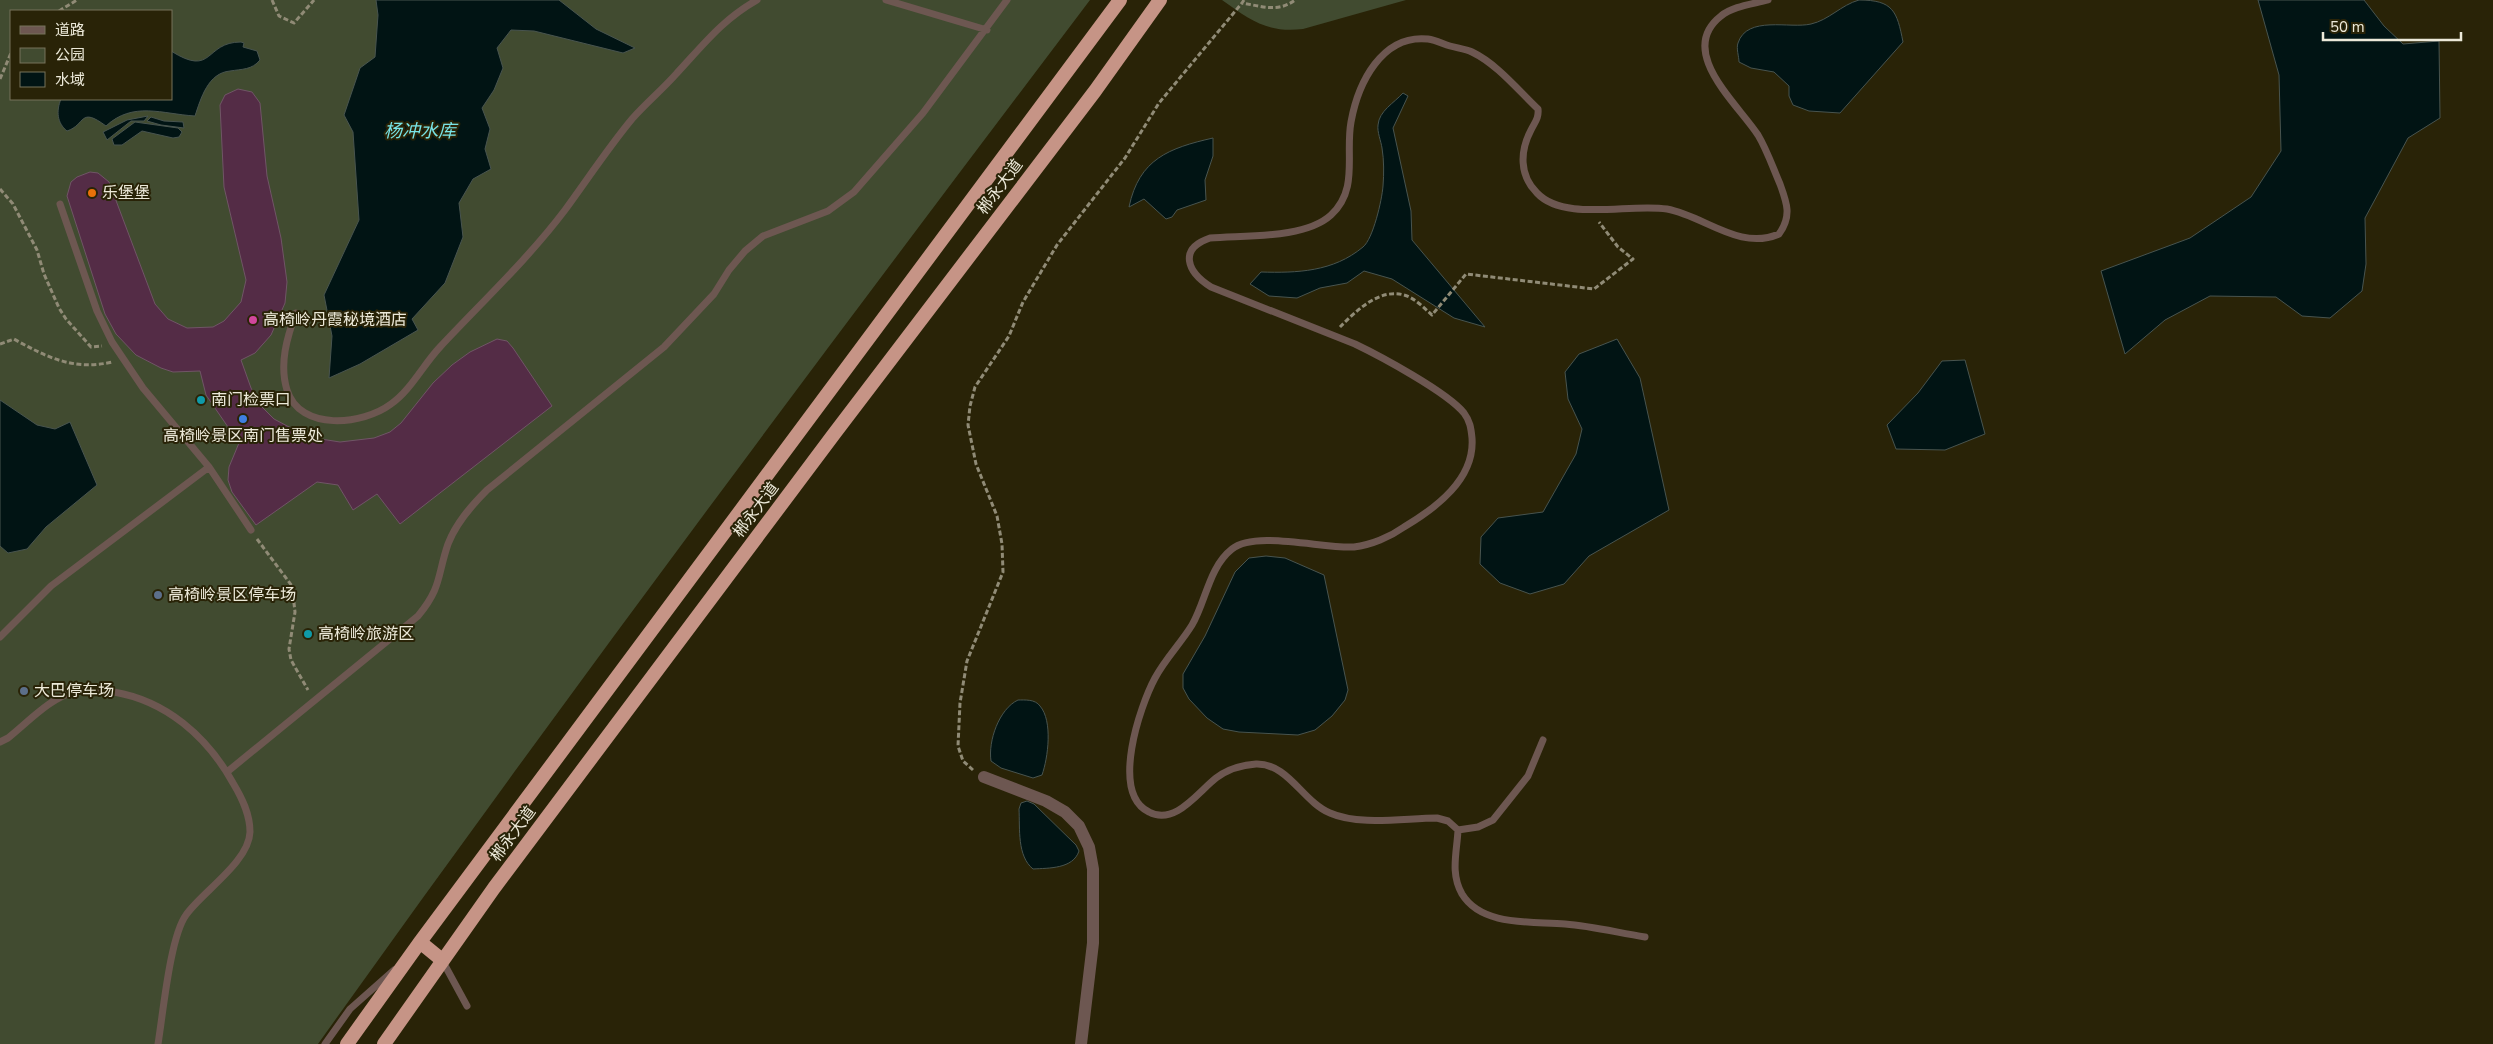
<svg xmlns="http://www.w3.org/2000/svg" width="2493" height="1044" font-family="'Nunito Sans','Noto Sans SC',sans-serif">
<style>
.green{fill:#414b30;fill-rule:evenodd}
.water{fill:#011414;stroke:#48544f}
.building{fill:#542c46;stroke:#705566}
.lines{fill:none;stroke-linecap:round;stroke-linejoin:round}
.path{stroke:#908b76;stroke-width:3;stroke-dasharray:5 2.5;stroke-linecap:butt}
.service{stroke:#6d5751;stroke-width:7}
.minor{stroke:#6d5751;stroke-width:12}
.trunk{stroke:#c69486;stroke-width:14}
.food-dot{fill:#e8710a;stroke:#292307;stroke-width:2}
.hotel-dot{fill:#d1479c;stroke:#292307;stroke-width:2}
.culture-dot{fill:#0f9aa8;stroke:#292307;stroke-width:2}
.shop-dot{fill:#3f7fe0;stroke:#292307;stroke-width:2}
.service-dot{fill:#5c6f8a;stroke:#292307;stroke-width:2}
.labels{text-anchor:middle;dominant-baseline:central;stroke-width:4;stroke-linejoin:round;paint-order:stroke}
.street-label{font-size:16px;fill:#ece9d9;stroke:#292307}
.poi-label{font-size:16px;fill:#ece9d9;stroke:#292307;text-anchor:start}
.water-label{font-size:18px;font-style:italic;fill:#78e4e7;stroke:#292307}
</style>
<rect width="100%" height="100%" fill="#292307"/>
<path class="green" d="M 0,0 L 1090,0 C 829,345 569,692 318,1044 L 0,1044 ZM 11,11 L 171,11 L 171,99 L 11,99 Z
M 1222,0 L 1406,0 L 1303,29 C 1267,33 1250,20 1222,0 Z"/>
<path class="water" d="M 376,0 L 559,0 L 596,29 L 635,48 L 623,53 L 534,31 L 511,30 L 497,48 L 503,68 L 494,90 L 482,108 L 490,129 L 485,149 L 491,169 L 473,179 L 459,203 L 463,237 L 445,283 L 412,319 L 418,330 L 360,364 L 329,378 L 332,336 L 324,295 L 359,220 L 353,132 L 344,115 L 360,68 L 375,57 L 378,15 Z
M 1859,0 C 1893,0 1897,11 1903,42 L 1840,113 L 1809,111 L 1793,105 L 1789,96 L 1789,86 L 1774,72 L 1751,68 L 1739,62 C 1739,57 1736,48 1738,43 C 1747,15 1790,29 1811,24 C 1829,20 1841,5 1859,0 Z
M 2258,0 L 2364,0 L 2384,26 L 2403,44 L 2439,41 L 2440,118 L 2408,138 L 2365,218 L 2366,264 L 2362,291 L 2330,318 L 2302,316 L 2276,297 L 2210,296 L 2165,320 L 2125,354 L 2101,271 L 2190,238 L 2251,197 L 2281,151 L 2279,75 Z
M 241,42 L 244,43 L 243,47 L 257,51 L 260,60 C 252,70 242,69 230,71 C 208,73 201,98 195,116 C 162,114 133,101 106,126 C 79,106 86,125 67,131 C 57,123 56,111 61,99 L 171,99 L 171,51 C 214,78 204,42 241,42 Z
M 1403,93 L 1408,96 L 1393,128 L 1411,211 L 1412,240 L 1485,327 L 1454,318 L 1392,279 L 1364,271 L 1347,283 L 1320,288 L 1297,298 L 1269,296 L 1250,284 L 1261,272 C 1297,273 1333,272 1363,247 C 1373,239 1382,200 1383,186 C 1384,174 1384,160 1382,148 C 1381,141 1377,132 1378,125 C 1379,111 1394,103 1403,93 Z
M 148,116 L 144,121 L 131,121 L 107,140 L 103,132 L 127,120 Z
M 151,117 L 164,121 L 183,122 L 184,128 L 161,125 L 147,121 Z
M 135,122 L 178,128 L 182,132 L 179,137 L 173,138 L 142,131 L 122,145 L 114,145 L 112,139 Z
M 1213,138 L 1213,156 L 1205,180 L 1206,200 L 1177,210 L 1172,217 L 1166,219 L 1144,199 L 1129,207 C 1139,159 1169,148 1213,138 Z
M 1617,339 L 1640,378 L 1669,510 L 1589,556 L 1564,584 L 1530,594 L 1500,583 L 1480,564 L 1481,537 L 1498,518 L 1543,512 L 1576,454 L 1582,429 L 1568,399 L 1565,372 L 1579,354 Z
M 1965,360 L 1985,434 L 1945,450 L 1896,449 L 1887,425 L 1918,393 L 1942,361 Z
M 0,400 L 37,425 L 55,429 L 70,422 L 97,485 L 46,527 L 27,549 L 8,553 L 0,546 Z
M 1266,556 L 1285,558 L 1324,575 L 1348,690 L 1345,700 L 1332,716 L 1315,730 L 1298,735 L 1239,732 L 1223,729 L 1207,718 L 1189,699 L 1183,688 L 1183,674 L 1205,636 L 1235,572 L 1249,558 Z
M 1018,700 C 1025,700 1035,699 1040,706 C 1053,721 1048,758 1042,775 L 1033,778 L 1001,768 L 991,761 C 988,741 999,709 1018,700 Z
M 1027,801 L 1034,804 L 1076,845 L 1079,851 C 1073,869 1049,868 1033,869 C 1017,856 1020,829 1019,809 L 1021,803 Z"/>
<path class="building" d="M 238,89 L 252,92 L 260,103 L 267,176 L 281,238 L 287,282 L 285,303 L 271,335 L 255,353 L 241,360 L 251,388 L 262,407 L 274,419 L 308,437 L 340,442 L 374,438 L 390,432 L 401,423 L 433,383 L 452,365 L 470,352 L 497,339 L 507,341 L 513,348 L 552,406 L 400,524 L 377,494 L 353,510 L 338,485 L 317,482 L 256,525 L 232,492 L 228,480 L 229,467 L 239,443 L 206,395 L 200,371 L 173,372 L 161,368 L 136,355 L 116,334 L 105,314 L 67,196 L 71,182 L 77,177 L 90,172 L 98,173 L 109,182 L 155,304 L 168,319 L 187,328 L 213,327 L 224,321 L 241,302 L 246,280 L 224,187 L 220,105 L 225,95 Z"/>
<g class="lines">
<path class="path" d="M 272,0 L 279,16 L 294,23 L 314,0
M 1244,0 L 1242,3 C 1261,6 1278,13 1295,0
M 59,11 L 77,0
M 0,79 L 11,53
M 0,189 L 13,204 L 37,250 L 44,274 L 59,308 L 66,319 L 91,347 L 102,346
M 1340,327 C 1356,311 1379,288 1404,295 C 1415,298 1424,308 1432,315 L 1466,274 L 1594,289 L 1633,259 L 1618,247 L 1599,222
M 0,344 L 14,339 C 46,357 74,371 112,362
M 257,539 L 292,586 L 295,612 L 289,649 L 291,660 L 308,690
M 973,770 L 963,761 L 958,746 L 960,703 L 967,661 L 1003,572 L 1002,544 L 997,516 L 976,464 L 968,425 L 970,406 L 975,387 L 1009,336 L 1023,302 L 1057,245 L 1125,158 L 1159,103 L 1242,3"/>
<path class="service" d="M 886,0 L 987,30
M 60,204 L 97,311 L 112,342 L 143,388 L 209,467 L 251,530
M 296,313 C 287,337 279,364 287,390 C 300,432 363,425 391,404 C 411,390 423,365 440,347 C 482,302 528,259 565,210 C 587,180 608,148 632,119 C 646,103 663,89 677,73 C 704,44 722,20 757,0
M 0,637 L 51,586 L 209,467
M 0,742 L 8,738 C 28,722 51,697 76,691 C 89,688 102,690 114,692 C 166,701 207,736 233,783 C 242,798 250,814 250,832 C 249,862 202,892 186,915 C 170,937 163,1014 158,1044
M 227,772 L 418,616 C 442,587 437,576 448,544 C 456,523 471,506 487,490 L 664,347 L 714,294 L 729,270 L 745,251 L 763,236 L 828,211 L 854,192 L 923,113 L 1007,0
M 1458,830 L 1478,827 L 1493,820 L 1528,776 L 1543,740
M 1645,937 C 1619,933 1592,926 1565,924 C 1533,921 1482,927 1462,894 C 1450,873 1457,852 1458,830 L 1448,821 L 1437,818 C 1405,818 1359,826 1330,813 C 1303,802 1288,763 1256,764 C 1241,765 1228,769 1216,778 C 1198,792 1175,826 1149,812 C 1110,793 1140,706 1155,678 C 1165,659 1181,643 1192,625 C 1206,601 1209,567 1232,549 C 1255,530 1324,549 1354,547 C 1371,545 1390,537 1404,527 C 1436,508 1475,479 1472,438 C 1471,428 1470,421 1464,413 C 1447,392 1380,356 1355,344 L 1211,287 C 1187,272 1178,249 1210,238 C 1245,235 1305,239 1331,215 C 1359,189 1345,155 1351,122 C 1358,83 1382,34 1428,39 C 1436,40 1443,44 1450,46 C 1457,48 1466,49 1472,52 C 1497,64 1518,90 1538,109 C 1539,118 1535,122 1531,130 C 1520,151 1519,175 1537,193 C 1564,222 1630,203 1667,209 C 1705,216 1739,251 1779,234 C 1792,216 1787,203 1780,184 C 1773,168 1767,150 1758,135 C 1737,103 1676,51 1721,16 C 1733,6 1754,4 1768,0
M 442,960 L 467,1006
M 325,1044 L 350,1009 L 394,970"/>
<path class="minor" d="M 984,777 L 1046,801 L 1065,812 L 1079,826 L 1089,847 L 1093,869 L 1093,943 L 1081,1044"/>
<path class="trunk" d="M 420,942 L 442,960
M 347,1044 L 420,942 L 1120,0
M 384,1044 L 494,888 L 834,434 L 1095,91 L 1160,0"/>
</g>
<circle class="food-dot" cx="92" cy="193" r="5"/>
<circle class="hotel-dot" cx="253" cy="320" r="5"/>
<g class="culture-dot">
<circle cx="201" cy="400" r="5"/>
<circle cx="308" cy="634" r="5"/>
</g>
<circle class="shop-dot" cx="243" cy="419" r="5"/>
<g class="service-dot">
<circle cx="158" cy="595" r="5"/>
<circle cx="24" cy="691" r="5"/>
</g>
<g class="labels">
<g class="street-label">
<text transform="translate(1000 187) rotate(-53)">郴永大道</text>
<text transform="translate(756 510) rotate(-53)">郴永大道</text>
<text transform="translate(513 834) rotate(-53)">郴永大道</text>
</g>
<g class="poi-label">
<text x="102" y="193">乐堡堡</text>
<text x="263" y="320">高椅岭丹霞秘境酒店</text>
<text x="211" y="400">南门检票口</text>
<text x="243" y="436" text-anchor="middle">高椅岭景区南门售票处</text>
<text x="168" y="595">高椅岭景区停车场</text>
<text x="318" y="634">高椅岭旅游区</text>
<text x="34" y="691">大巴停车场</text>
</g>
<g class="water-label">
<text x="420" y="131">杨冲水库</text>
</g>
</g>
<rect x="10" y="10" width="162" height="90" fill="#292307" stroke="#77725b"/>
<rect x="20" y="26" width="25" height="8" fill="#6d5751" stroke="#77725b"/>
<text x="55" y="35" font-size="15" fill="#ece9d9">道路</text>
<rect x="20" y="48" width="25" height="15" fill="#414b30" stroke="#77725b"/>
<text x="55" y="60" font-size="15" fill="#ece9d9">公园</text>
<rect x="20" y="72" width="25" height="15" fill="#011414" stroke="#77725b"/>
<text x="55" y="85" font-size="15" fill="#ece9d9">水域</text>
<path d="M2323 32v8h138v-8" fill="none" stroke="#ece9d9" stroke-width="2.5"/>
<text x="2330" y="32" font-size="15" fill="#ece9d9" stroke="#292307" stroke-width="4" paint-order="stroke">50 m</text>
</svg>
